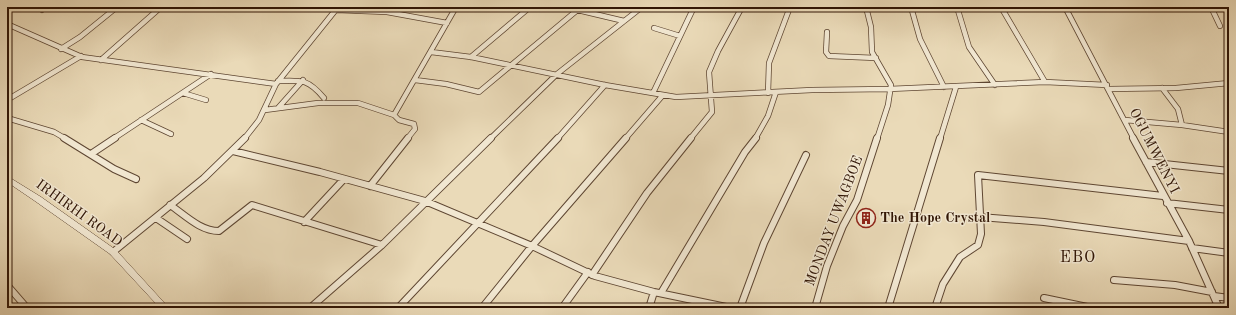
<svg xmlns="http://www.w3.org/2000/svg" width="1236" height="315" font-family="'Old Standard TT',serif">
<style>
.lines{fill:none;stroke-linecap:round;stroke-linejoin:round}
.minor-far1-casing{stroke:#5e4632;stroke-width:6}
.minor-casing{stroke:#5e4632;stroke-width:8}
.tertiary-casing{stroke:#5e4632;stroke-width:1}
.minor-far1{stroke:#f1e7d1;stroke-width:4.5}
.minor{stroke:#f1e7d1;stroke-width:6}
.tertiary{fill:#f1e7d1;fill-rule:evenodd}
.labels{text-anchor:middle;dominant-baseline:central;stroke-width:3;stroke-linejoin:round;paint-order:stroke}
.street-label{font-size:14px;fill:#301505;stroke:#f1e7d1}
.poi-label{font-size:14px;font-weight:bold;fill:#301505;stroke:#f1e7d1;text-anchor:start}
.quarter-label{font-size:16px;letter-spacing:1px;fill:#301505;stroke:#f1e7d1}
</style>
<rect width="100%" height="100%" fill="#eadab8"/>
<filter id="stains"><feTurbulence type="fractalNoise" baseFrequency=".005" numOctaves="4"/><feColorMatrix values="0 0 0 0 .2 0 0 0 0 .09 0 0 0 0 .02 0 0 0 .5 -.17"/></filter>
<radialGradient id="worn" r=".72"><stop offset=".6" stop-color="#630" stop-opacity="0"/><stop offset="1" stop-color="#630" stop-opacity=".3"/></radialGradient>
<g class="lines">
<g class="minor-far1-casing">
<path id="minor-far1" d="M 39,7 L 42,10
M 565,7 L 624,21
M 866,7 L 871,27 L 872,52 L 891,85 L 888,105 L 877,139
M 911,7 L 920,39 L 944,87
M 957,7 L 969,47 L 995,85
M 1001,7 L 1045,82
M 1065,7 L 1134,139
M 1211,7 L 1220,26
M 336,10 L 387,12 L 447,23
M 7,24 L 82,57 L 276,84
M 654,28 L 680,36
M 827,32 L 826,52 L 829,56 L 876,58
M 61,49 L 80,37 L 117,7
M 431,52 L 471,57 L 605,85 L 676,97 L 812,90 L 889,89 L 1045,82 L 1107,85
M 471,57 L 530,7
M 101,60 L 161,7
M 415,80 L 446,84 L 479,92 L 581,7
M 278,81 C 302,80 308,79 324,98
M 1162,88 L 1178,109 L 1182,125
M 1109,89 L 1176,88 L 1229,83
M 183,93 L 206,100
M 653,93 L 694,7
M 768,93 L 769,63 L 790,7
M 7,100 L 81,56
M 278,108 L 303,80
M 265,110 L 318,103 L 358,103 L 394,115 L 399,120 L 414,124 L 415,129 L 407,139
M 394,115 L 456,7
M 7,118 L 54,132 L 66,139
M 141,120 L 171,134
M 1125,120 L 1182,125 L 1229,132
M 113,139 L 211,74
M 244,139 L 259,120 L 276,84 L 338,7
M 490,139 L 557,74 L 642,7
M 557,139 L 605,85
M 625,139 L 663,95
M 690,139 L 712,112 L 709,72 L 718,51 L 742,7
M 755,139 L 768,116 L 776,92
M 940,139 L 956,87"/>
</g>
<g class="minor-casing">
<path id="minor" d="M 64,138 L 114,169 L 136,179
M 1133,138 L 1189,241 L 1219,308
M 233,151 L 320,172 L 425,201 L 532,246 L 595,276 L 654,292 L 731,308
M 91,154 L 115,138
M 1146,162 L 1229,171
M 370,186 L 408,138
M 1167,203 L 1229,210
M 170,205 C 185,215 200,231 219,231 L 252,205 L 382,245
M 980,217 L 1044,222 L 1189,241
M 156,218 L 187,239
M 304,222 L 344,179
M 1192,248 L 1229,253
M 113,252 L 204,178 L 245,138
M 592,275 L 647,193 L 691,138
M 1114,280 L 1175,285 L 1212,292
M 7,285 L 27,308
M 661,293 L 745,152 L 756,138
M 1214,296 L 1229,298
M 1044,298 L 1092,308
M 310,308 L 382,245 L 491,138
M 398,308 L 558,138
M 482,308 L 532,246 L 626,138
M 562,308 L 588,272
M 649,308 L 654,292
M 740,308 L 764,243 L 806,155
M 815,308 L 827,266 L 843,226 L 857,200 L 877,138
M 888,308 L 940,138
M 935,308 L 943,284 L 960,257 L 978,245 L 981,234 L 978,175 L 1163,196"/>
</g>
<g class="tertiary-casing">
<path id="tertiary" d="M 7,176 L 41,197 L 116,250 L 169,308 L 160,308 L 110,254 L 35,201 L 7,182 Z"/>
</g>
<use href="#minor-far1" class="minor-far1"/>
<use href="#minor" class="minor"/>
<use href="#tertiary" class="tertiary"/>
</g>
<defs>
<g id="building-ring" transform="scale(1)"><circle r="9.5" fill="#f1e7d1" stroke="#8f2418" stroke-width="1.5"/><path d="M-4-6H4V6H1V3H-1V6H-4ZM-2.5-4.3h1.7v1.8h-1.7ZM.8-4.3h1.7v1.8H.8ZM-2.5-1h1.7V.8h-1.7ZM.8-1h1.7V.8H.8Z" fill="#8f2418"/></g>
</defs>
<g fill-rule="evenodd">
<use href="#building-ring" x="866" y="218"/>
</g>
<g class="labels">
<g class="street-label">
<text transform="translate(1154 151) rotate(63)">OGUMWENYI</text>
<text transform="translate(79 213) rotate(36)">IRHIRHI ROAD</text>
<text transform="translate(834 221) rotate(-69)">MONDAY UWAGBOE</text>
</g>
<g class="poi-label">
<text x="880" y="218">The Hope Crystal</text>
</g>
<g class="quarter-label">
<text x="1078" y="258">EBO</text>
</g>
</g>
<rect width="1236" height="315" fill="none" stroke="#eadab8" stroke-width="24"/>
<rect x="8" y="8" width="1220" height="299" fill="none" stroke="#301505" stroke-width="2"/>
<rect x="12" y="12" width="1212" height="291" fill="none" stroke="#301505"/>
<rect width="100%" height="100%" filter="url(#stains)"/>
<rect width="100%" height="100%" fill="url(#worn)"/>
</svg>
